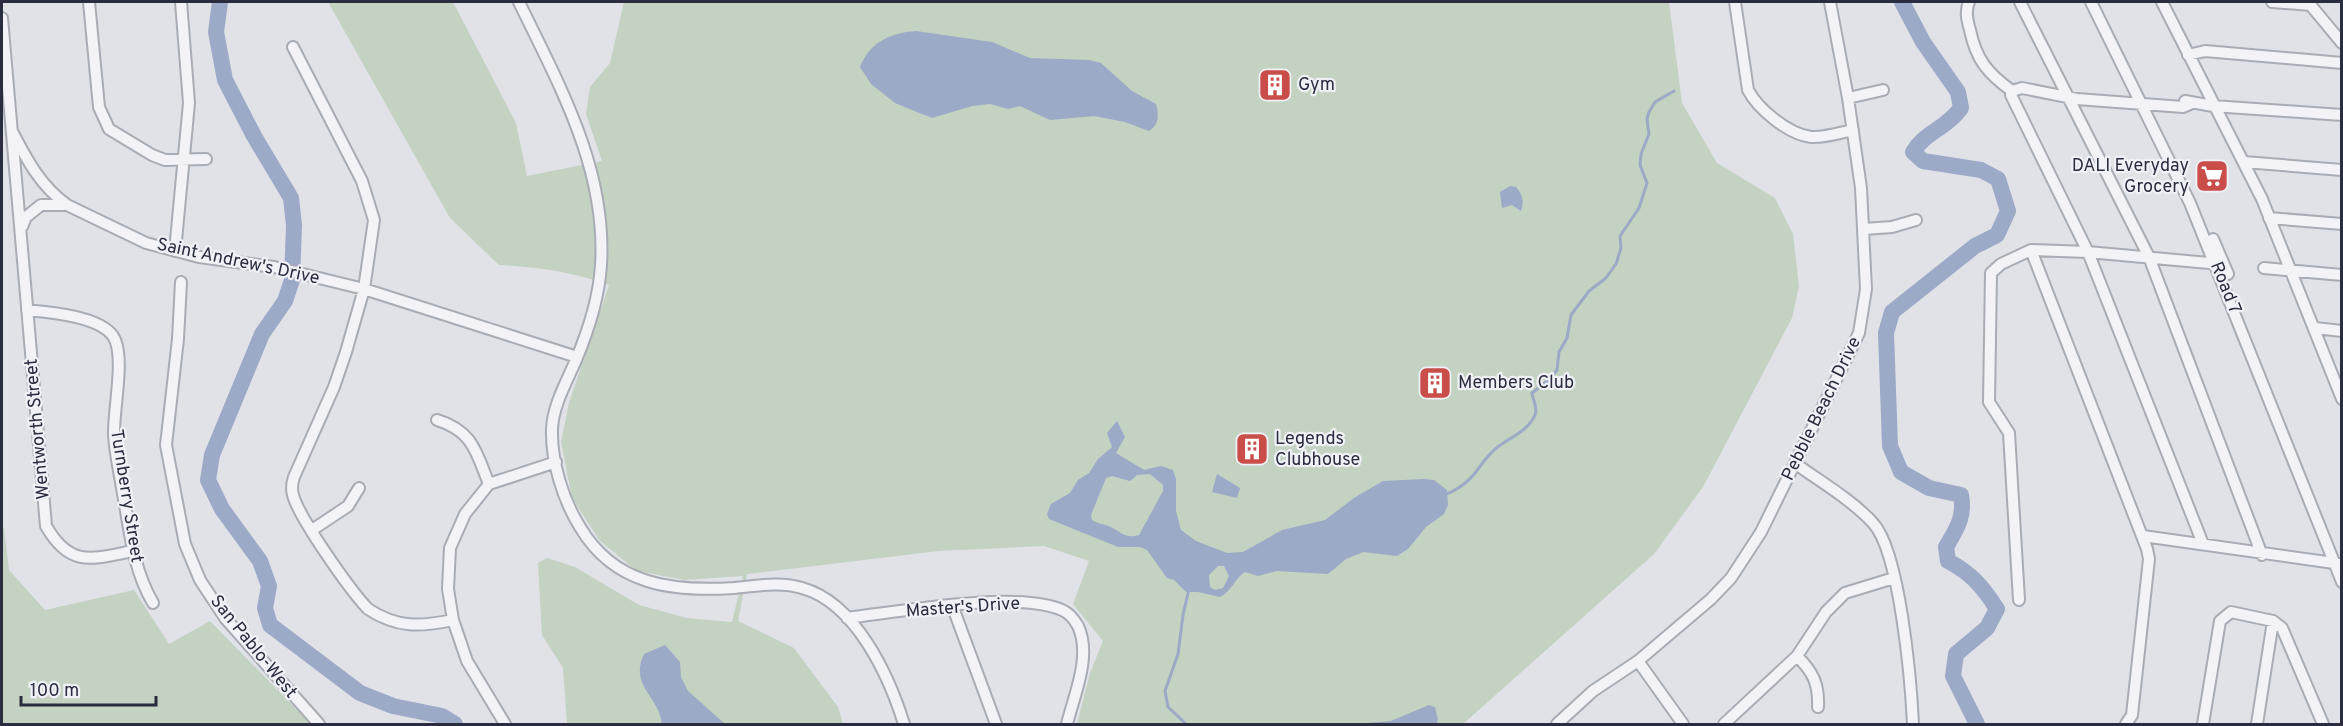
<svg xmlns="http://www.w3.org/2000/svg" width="2343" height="726" font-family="Overpass,sans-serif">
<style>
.green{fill:#c3d2c1}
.water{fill:#9ca9c7;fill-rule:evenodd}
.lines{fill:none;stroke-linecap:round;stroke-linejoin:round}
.stream{stroke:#9ca9c7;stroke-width:3}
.river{stroke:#9ca9c7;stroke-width:16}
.minor-casing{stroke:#a9acb5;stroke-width:14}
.minor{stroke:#f3f3f7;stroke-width:10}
.labels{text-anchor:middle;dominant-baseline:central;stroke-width:4.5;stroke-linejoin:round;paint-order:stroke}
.poi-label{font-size:18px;fill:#292d3f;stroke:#eff1f6;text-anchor:start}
.street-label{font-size:18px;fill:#292d3f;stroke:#eff1f6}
</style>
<rect width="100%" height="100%" fill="#e0e2e8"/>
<path class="green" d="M 328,2 L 453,2 L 516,123 L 527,176 L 602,161 L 586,114 L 590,87 L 610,63 L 624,2 L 1669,2 L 1682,103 L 1717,163 L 1775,198 L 1793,234 L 1799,286 L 1792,318 L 1703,487 L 1654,554 L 1463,724 L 1077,724 L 1090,673 L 1103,641 L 1073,604 L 1089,561 L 1044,546 L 939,551 L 747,574 L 738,621 L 794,648 L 838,707 L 843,724 L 567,724 L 563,668 L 542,635 L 538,563 L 547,558 L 575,567 L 639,605 L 687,618 L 732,622 L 743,576 L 685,580 L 637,571 L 600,541 L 572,498 L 561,442 L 569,403 L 609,285 C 574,272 536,267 499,265 L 450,218 Z
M 2,528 L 4,528 L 9,570 L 45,610 L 134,590 L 169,644 L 210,621 L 311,724 L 2,724 Z"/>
<path class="water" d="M 916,31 L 992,42 L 1030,58 L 1089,60 L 1101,63 L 1132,91 L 1156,104 C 1159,115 1159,125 1149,131 L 1125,122 L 1094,116 L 1050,120 L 1020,106 L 1008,109 L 990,104 L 972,106 L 932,118 L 895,103 L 871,84 L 860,67 C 870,42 890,33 916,31 Z
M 1510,186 L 1516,187 C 1523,195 1524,201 1521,211 L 1512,205 L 1502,208 L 1500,192 Z
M 1117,421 L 1125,437 L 1116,453 L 1144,470 L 1161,466 L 1173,470 L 1176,479 L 1176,511 L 1181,530 L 1196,541 L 1227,553 L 1243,552 L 1282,530 L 1325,520 L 1354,498 L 1383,481 L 1424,479 L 1434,480 L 1447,490 L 1448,505 L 1444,514 L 1426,527 L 1408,549 L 1397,556 L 1363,552 L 1346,559 L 1328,574 L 1277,571 L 1258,576 L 1245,572 C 1234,579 1232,591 1220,597 L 1198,592 L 1186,592 L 1174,580 L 1167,578 L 1147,550 L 1140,547 L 1118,547 L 1049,519 L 1047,514 L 1051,504 L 1070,493 L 1078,480 L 1089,473 L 1098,459 L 1112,447 L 1107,433 ZM 1150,474 L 1163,485 L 1163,491 L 1139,535 C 1125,539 1123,533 1111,527 C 1105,524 1098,524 1092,520 L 1091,515 L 1106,478 L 1112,476 L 1130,481 L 1137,475 ZM 1218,566 L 1224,566 L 1229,576 L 1223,588 L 1215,590 L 1210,587 L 1209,575 Z
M 1217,474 L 1240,488 L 1237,498 L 1212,492 Z
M 665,645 L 680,662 L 681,677 L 688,691 L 725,724 L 662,724 C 659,696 629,686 644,654 Z
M 1429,705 L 1435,707 L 1438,720 L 1436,724 L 1356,724 L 1391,721 Z"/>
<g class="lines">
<path class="stream" d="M 1447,494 C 1479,480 1478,461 1499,446 C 1511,437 1528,431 1535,415 C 1538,407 1533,401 1532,393 L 1550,379 L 1557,370 L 1559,352 L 1567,338 L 1571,315 L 1589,291 L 1606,278 L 1616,264 L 1621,248 L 1620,236 L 1639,208 L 1647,183 L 1640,165 L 1641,154 L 1649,134 L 1647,119 L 1649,112 L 1655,102 L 1674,91
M 1186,724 L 1168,707 L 1165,691 L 1178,654 L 1183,615 L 1189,589"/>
<path class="river" d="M 220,2 L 216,32 L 225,80 L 254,136 L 291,198 L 294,225 L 292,280 L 285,301 L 262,334 L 212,455 L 208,480 L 222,509 L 260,561 L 269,586 L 265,608 L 270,625 L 360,693 L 393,706 L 442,716 L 455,724
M 1902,2 L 1923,42 L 1958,92 L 1961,108 C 1946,129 1925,132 1913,152 L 1923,161 L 1981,170 L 1998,179 L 2008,211 L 1997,235 L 1975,246 L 1892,312 L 1886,333 L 1890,446 L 1901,472 L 1929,488 L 1961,495 C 1965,517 1957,528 1946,547 L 1948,561 C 1971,573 1983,587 1997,609 L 1987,628 L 1956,654 L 1953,676 L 1977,724"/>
<g class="minor-casing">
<path id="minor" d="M 89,2 L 99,107 L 109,129 L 152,155 L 165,160 L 206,159
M 519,2 C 559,85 607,169 601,265 C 599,298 589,329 576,360 C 567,381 553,405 552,429 C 551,461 563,500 580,527 C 614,585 672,592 734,588 C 756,586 780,581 802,588 C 856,603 889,676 904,724
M 1735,2 L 1748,90 C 1758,109 1788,134 1811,137 C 1824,138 1839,133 1853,130
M 1969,2 C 1965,11 1967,20 1970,30 C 1976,59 1987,73 2012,91
M 2020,2 L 2149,257 L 2262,555
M 2091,2 L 2190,203 L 2342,582
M 2162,2 L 2262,199 L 2342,399
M 2272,2 L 2311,5
M 2308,2 L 2342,43
M 2,18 L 46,526 C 70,568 92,559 133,551
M 293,47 L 362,181 L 374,220 L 364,289 L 346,352 L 334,387 L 294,477 C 292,483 291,488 293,495 C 299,518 350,590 368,609 C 397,628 420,627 453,620
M 2188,55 L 2205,51 L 2342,63
M 1848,98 L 1883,90
M 2185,101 L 2213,106 L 2342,115
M 2190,104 L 2183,107 L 2077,99 L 2022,88 L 2012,91 L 2011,95 L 2088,252 L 2203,544
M 13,133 C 28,162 41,186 67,205 L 146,243 L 199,257 L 274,267 L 364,289 L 577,357
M 2244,162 L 2342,170
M 2269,218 L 2342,224
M 22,227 L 26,217 L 41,205 L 64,205
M 1864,229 L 1892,227 L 1916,220
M 2213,239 L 2228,274
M 2031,250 L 2147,549 L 2149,559 L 2132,715 L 2126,724
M 175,251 L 189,103 L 181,2
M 2264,268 L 2342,275
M 181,282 L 178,339 L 166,445 L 185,544 L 200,580 L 225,618 L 319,724
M 27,310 C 49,312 99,316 113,336 C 126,355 113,410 114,435 C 115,454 120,474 123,494 C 130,531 133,569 153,603
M 2315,328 L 2342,331
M 437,420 C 473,431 476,452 489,484
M 1796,464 C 1821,482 1852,500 1873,523 C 1900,552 1911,682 1913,724
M 312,530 L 348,506 L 359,488
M 2143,536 L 2341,564
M 2019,600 L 2009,433 L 1989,402 L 1991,273 L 2001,264 L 2031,250 L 2088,252 L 2220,264
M 952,605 L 996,724
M 847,618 C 897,612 1018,590 1062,610 C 1069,613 1074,619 1078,626 C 1092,656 1074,695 1067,724
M 1797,656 C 1813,672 1819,684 1818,707
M 1638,661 L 1683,724
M 505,724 L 467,661 L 453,620 L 448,589 L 450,548 L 465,514 L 489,484 L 556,462
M 1557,724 L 1593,691 L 1638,661 L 1711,599 L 1731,578 L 1761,532 L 1859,333 L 1866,289 L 1861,188 L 1848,98 L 1830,2
M 1724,724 L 1797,656 L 1826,612 L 1845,593 L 1894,578
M 2203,724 L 2220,621 L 2231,612 L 2273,621 L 2282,628 L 2323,724
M 2257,724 L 2273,621"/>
</g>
<use href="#minor" class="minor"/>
</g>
<defs>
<g id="building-square" transform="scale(1.725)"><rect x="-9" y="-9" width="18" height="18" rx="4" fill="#c94e4a" stroke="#eff1f6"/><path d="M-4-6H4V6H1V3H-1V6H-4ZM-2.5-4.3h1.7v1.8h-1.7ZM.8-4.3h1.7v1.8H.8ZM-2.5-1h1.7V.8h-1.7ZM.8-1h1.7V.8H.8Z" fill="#fff"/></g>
<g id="supermarket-square" transform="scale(1.725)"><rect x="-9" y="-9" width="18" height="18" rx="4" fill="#c94e4a" stroke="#eff1f6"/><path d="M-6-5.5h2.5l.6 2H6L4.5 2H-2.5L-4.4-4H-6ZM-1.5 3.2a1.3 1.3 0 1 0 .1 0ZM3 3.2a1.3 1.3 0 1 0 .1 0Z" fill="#fff"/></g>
</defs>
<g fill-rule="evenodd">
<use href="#building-square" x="1275" y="85"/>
<use href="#supermarket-square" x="2212" y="176"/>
<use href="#building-square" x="1435" y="383"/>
<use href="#building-square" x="1252" y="449"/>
</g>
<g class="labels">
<g class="poi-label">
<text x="1298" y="85">Gym</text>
<text x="2189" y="166" text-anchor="end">DALI Everyday<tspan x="2189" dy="21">Grocery</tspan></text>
<text x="1458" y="383">Members Club</text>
<text x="1275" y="439">Legends<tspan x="1275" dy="21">Clubhouse</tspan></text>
</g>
<g class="street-label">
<text transform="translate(238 262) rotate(12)">Saint Andrew's Drive</text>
<text transform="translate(2225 288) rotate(68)">Road 7</text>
<text transform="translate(1822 409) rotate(-64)">Pebble Beach Drive</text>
<text transform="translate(38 429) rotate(-95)">Wentworth Street</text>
<text transform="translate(126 496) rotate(81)">Turnberry Street</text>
<text transform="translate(963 608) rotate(-4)">Master's Drive</text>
<text transform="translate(253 647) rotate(51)">San Pablo-West</text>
</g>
</g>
<rect width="2343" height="726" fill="none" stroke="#292d3f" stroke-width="6"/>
<path d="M21 696v9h135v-9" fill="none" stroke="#292d3f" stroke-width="3"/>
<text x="30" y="696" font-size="18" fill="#292d3f" stroke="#eff1f6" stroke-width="4.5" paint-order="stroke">100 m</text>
</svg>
